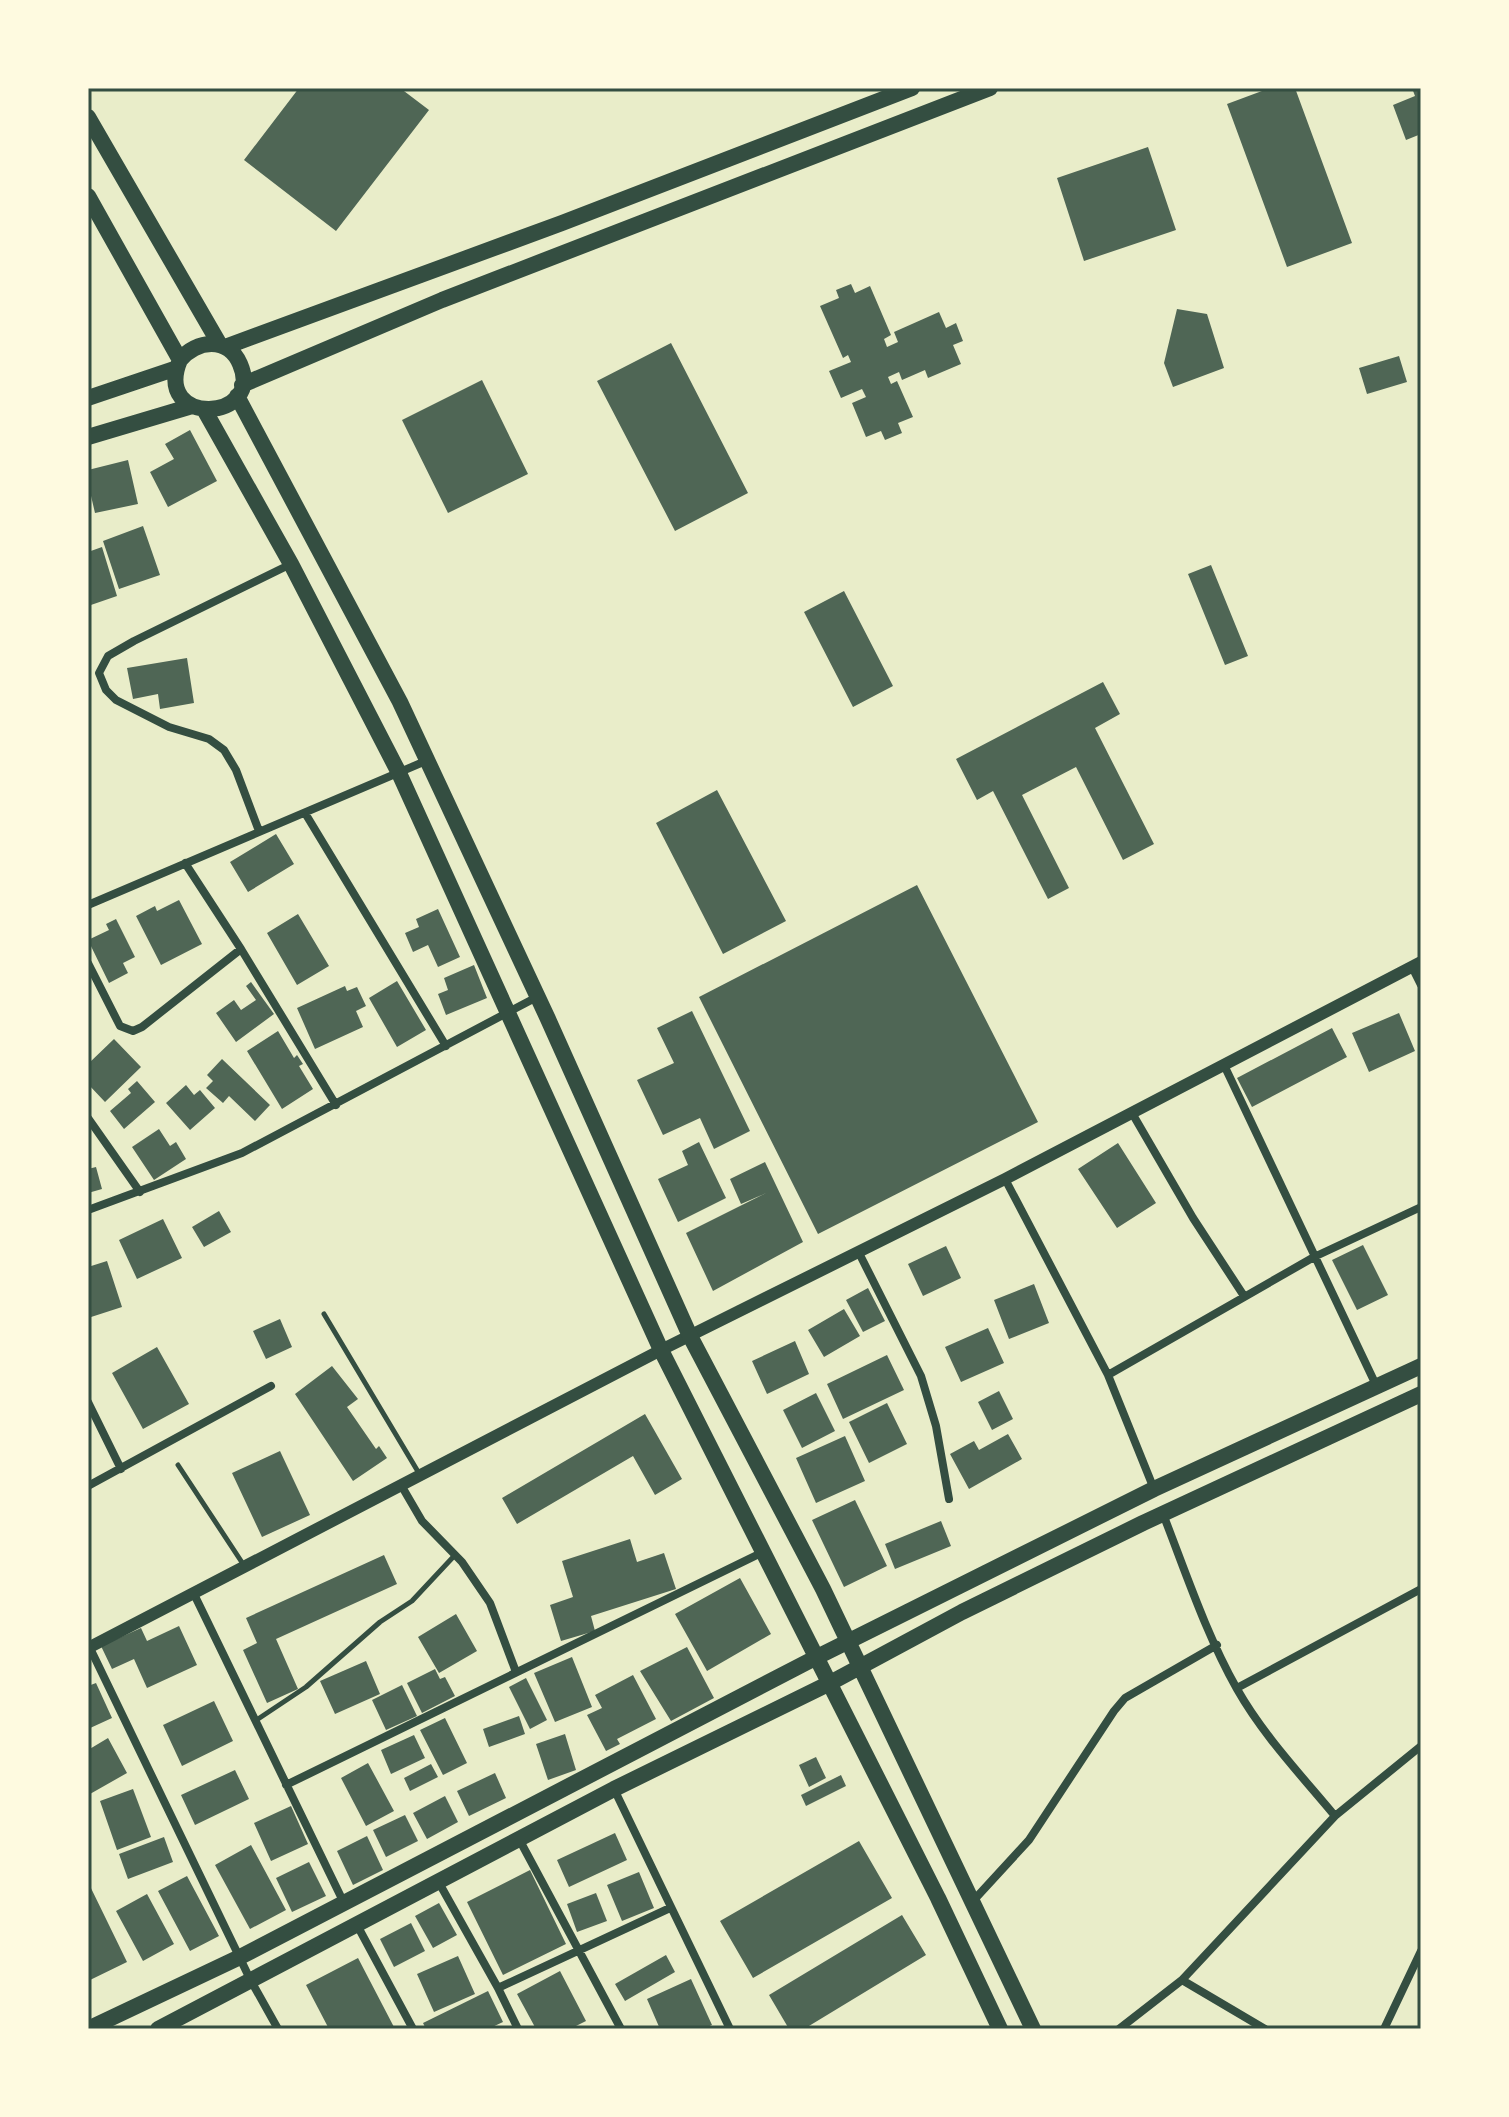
<svg xmlns="http://www.w3.org/2000/svg" width="1509" height="2117" font-family="Commissioner,sans-serif">
<style>
.building{fill:#4f6655}
.lines{fill:none;stroke-linecap:round;stroke-linejoin:round}
.service{stroke:#344e41;stroke-width:5}
.minor{stroke:#344e41;stroke-width:8}
.tertiary{stroke:#344e41;stroke-width:12}
.primary{stroke:#344e41;stroke-width:16}
.neatline{fill:none;stroke:#344e41;stroke-width:3}
</style>
<rect width="100%" height="100%" fill="#e9edc9"/>
<path class="building" d="M 299,88 L 400,88 L 429,110 L 336,231 L 244,160 Z
M 1270,88 L 1295,88 L 1352,243 L 1287,267 L 1227,104 Z
M 1412,88 L 1421,88 L 1421,134 L 1406,140 L 1393,105 L 1415,96 Z
M 1148,147 L 1176,230 L 1084,261 L 1057,178 Z
M 851,284 L 855,293 L 870,286 L 891,335 L 884,339 L 887,347 L 898,342 L 894,332 L 939,312 L 946,328 L 956,323 L 963,341 L 953,345 L 961,364 L 928,378 L 925,370 L 902,380 L 899,372 L 888,377 L 891,384 L 897,381 L 913,417 L 898,423 L 902,433 L 885,440 L 881,431 L 866,437 L 852,403 L 866,397 L 862,389 L 841,398 L 829,371 L 851,362 L 848,355 L 843,358 L 820,306 L 839,298 L 836,290 Z
M 1177,309 L 1207,314 L 1224,368 L 1173,387 L 1164,363 Z
M 671,343 L 748,493 L 675,531 L 597,381 Z
M 1399,356 L 1407,382 L 1367,394 L 1359,368 Z
M 482,380 L 528,474 L 448,513 L 402,420 Z
M 190,430 L 217,481 L 168,507 L 150,472 L 174,459 L 165,444 Z
M 128,460 L 138,504 L 95,513 L 88,483 L 88,470 Z
M 143,526 L 160,575 L 119,589 L 103,541 Z
M 102,547 L 117,596 L 88,606 L 88,552 Z
M 1211,565 L 1248,656 L 1225,665 L 1188,574 Z
M 844,591 L 893,686 L 853,707 L 804,612 Z
M 187,658 L 194,703 L 160,709 L 158,694 L 133,699 L 127,668 Z
M 1103,682 L 1120,714 L 1095,728 L 1154,844 L 1123,860 L 1076,767 L 1022,795 L 1069,888 L 1048,899 L 993,791 L 977,800 L 956,759 Z
M 717,790 L 786,921 L 723,954 L 656,823 Z
M 276,834 L 294,864 L 248,892 L 230,862 Z
M 917,885 L 1038,1122 L 818,1234 L 699,997 Z
M 179,900 L 202,944 L 161,965 L 136,916 L 155,906 L 157,911 Z
M 438,909 L 460,957 L 438,967 L 428,945 L 413,952 L 405,933 L 419,927 L 416,919 Z
M 298,914 L 329,966 L 297,985 L 267,933 Z
M 116,919 L 135,957 L 123,963 L 128,973 L 109,983 L 88,940 L 109,930 L 106,924 Z
M 474,965 L 487,998 L 446,1015 L 438,994 L 448,990 L 444,978 Z
M 397,981 L 426,1030 L 397,1047 L 369,998 Z
M 251,982 L 274,1014 L 236,1042 L 216,1013 L 234,1000 L 241,1010 L 256,1000 L 246,986 Z
M 345,986 L 347,991 L 357,987 L 366,1006 L 356,1011 L 363,1027 L 315,1049 L 297,1008 Z
M 692,1011 L 750,1131 L 714,1149 L 700,1118 L 663,1135 L 637,1080 L 674,1063 L 657,1028 Z
M 1399,1013 L 1415,1051 L 1369,1072 L 1352,1033 Z
M 1332,1028 L 1347,1057 L 1252,1107 L 1237,1078 Z
M 278,1031 L 294,1058 L 297,1055 L 303,1064 L 299,1066 L 313,1089 L 282,1109 L 247,1051 Z
M 114,1039 L 141,1067 L 105,1102 L 88,1084 L 88,1064 Z
M 222,1059 L 270,1105 L 255,1121 L 229,1096 L 223,1103 L 206,1088 L 213,1081 L 207,1075 Z
M 137,1081 L 155,1102 L 124,1129 L 110,1111 L 131,1093 L 128,1089 Z
M 186,1085 L 194,1095 L 200,1090 L 215,1108 L 190,1130 L 166,1103 Z
M 159,1129 L 170,1146 L 176,1142 L 186,1159 L 154,1180 L 132,1147 Z
M 699,1142 L 726,1198 L 678,1222 L 658,1179 L 688,1165 L 682,1151 Z
M 1118,1143 L 1156,1203 L 1117,1228 L 1078,1169 Z
M 765,1162 L 803,1242 L 713,1291 L 686,1233 L 766,1193 L 741,1204 L 730,1179 Z
M 96,1167 L 102,1189 L 88,1193 L 88,1169 Z
M 219,1211 L 231,1232 L 204,1247 L 192,1227 Z
M 163,1219 L 182,1258 L 137,1279 L 119,1240 Z
M 1363,1245 L 1388,1295 L 1357,1310 L 1332,1260 Z
M 946,1246 L 961,1278 L 923,1296 L 908,1264 Z
M 107,1261 L 122,1307 L 88,1318 L 88,1267 Z
M 1034,1284 L 1049,1323 L 1009,1339 L 994,1300 Z
M 868,1288 L 885,1321 L 863,1332 L 846,1300 Z
M 844,1309 L 860,1336 L 824,1357 L 808,1330 Z
M 280,1319 L 292,1347 L 266,1359 L 253,1331 Z
M 988,1328 L 1004,1363 L 961,1382 L 945,1347 Z
M 795,1341 L 809,1374 L 767,1394 L 752,1361 Z
M 157,1347 L 189,1404 L 143,1429 L 112,1373 Z
M 887,1355 L 904,1390 L 843,1419 L 827,1384 Z
M 332,1366 L 358,1399 L 347,1407 L 376,1449 L 379,1446 L 387,1458 L 353,1481 L 295,1394 Z
M 999,1391 L 1013,1419 L 992,1430 L 978,1402 Z
M 816,1393 L 835,1431 L 802,1448 L 783,1410 Z
M 887,1403 L 907,1444 L 869,1463 L 849,1422 Z
M 645,1414 L 682,1479 L 655,1495 L 633,1456 L 517,1524 L 502,1498 Z
M 1008,1434 L 1022,1459 L 969,1489 L 950,1454 L 974,1441 L 979,1450 Z
M 845,1436 L 865,1481 L 816,1503 L 796,1458 Z
M 280,1451 L 310,1515 L 262,1537 L 232,1473 Z
M 855,1500 L 887,1566 L 844,1587 L 812,1520 Z
M 941,1521 L 951,1546 L 895,1569 L 885,1544 Z
M 630,1539 L 637,1562 L 664,1553 L 676,1589 L 591,1616 L 595,1631 L 561,1641 L 550,1605 L 573,1597 L 562,1561 Z
M 384,1555 L 397,1584 L 276,1639 L 298,1689 L 267,1703 L 243,1650 L 257,1643 L 246,1618 Z
M 740,1578 L 771,1634 L 707,1671 L 675,1614 Z
M 456,1614 L 477,1651 L 439,1673 L 418,1637 Z
M 179,1626 L 197,1665 L 147,1688 L 134,1659 L 112,1669 L 101,1646 L 141,1628 L 147,1641 Z
M 687,1647 L 714,1698 L 671,1721 L 640,1671 Z
M 572,1657 L 592,1707 L 555,1722 L 534,1673 Z
M 366,1661 L 380,1694 L 335,1714 L 320,1681 Z
M 435,1669 L 440,1679 L 445,1677 L 455,1696 L 422,1713 L 407,1683 Z
M 633,1675 L 656,1719 L 617,1739 L 620,1744 L 606,1751 L 587,1715 L 602,1708 L 595,1695 Z
M 526,1678 L 547,1720 L 530,1729 L 509,1687 Z
M 96,1683 L 112,1718 L 88,1729 L 88,1686 Z
M 402,1685 L 417,1716 L 386,1730 L 372,1700 Z
M 214,1701 L 233,1741 L 182,1766 L 163,1725 Z
M 519,1716 L 525,1734 L 489,1747 L 483,1729 Z
M 445,1718 L 467,1763 L 443,1775 L 420,1730 Z
M 565,1734 L 576,1770 L 548,1780 L 536,1744 Z
M 414,1735 L 425,1758 L 391,1774 L 381,1750 Z
M 108,1738 L 127,1773 L 90,1794 L 88,1750 Z
M 816,1757 L 826,1778 L 809,1787 L 799,1765 Z
M 368,1763 L 394,1811 L 366,1826 L 341,1778 Z
M 431,1764 L 438,1777 L 410,1791 L 404,1778 Z
M 235,1770 L 249,1799 L 195,1825 L 181,1795 Z
M 495,1773 L 506,1798 L 469,1816 L 457,1791 Z
M 841,1775 L 846,1786 L 806,1806 L 801,1795 Z
M 133,1789 L 151,1837 L 117,1850 L 100,1801 Z
M 445,1796 L 458,1822 L 427,1839 L 413,1813 Z
M 291,1806 L 308,1844 L 271,1861 L 254,1823 Z
M 405,1815 L 418,1841 L 386,1857 L 373,1830 Z
M 615,1833 L 627,1860 L 569,1887 L 557,1860 Z
M 367,1836 L 383,1870 L 353,1885 L 337,1851 Z
M 164,1837 L 173,1862 L 128,1879 L 119,1854 Z
M 859,1841 L 892,1898 L 753,1978 L 720,1921 Z
M 251,1845 L 286,1910 L 250,1929 L 215,1865 Z
M 309,1862 L 326,1896 L 292,1912 L 276,1878 Z
M 530,1870 L 566,1944 L 503,1975 L 467,1902 Z
M 639,1872 L 654,1908 L 622,1921 L 607,1885 Z
M 187,1876 L 219,1936 L 190,1951 L 158,1891 Z
M 88,1882 L 127,1962 L 88,1981 Z
M 596,1893 L 607,1921 L 577,1932 L 567,1904 Z
M 147,1894 L 174,1944 L 143,1961 L 116,1911 Z
M 439,1903 L 457,1935 L 433,1948 L 415,1916 Z
M 902,1915 L 926,1955 L 804,2029 L 789,2029 L 769,1995 Z
M 411,1923 L 425,1951 L 394,1967 L 380,1939 Z
M 666,1955 L 675,1972 L 625,2001 L 615,1984 Z
M 458,1956 L 475,1994 L 434,2012 L 417,1974 Z
M 358,1958 L 395,2029 L 329,2029 L 306,1985 Z
M 560,1971 L 586,2021 L 570,2029 L 536,2029 L 517,1994 Z
M 691,1979 L 712,2025 L 703,2029 L 660,2029 L 647,1999 Z
M 488,1991 L 503,2022 L 488,2029 L 426,2029 L 423,2023 Z"/>
<g class="lines">
<path class="service" d="M 324,1314 L 420,1475
M 178,1465 L 245,1567
M 255,1721 L 306,1687 L 380,1622 L 412,1601 L 455,1555"/>
<path class="minor" d="M 305,813 L 446,1046
M 259,831 L 236,770 L 224,750 L 209,739 L 169,727 L 116,700 L 106,690 L 99,673 L 108,656 L 134,641 L 291,564
M 185,863 L 241,949 L 336,1105
M 88,905 L 428,760
M 88,963 L 120,1026 L 133,1031 L 142,1027 L 241,949
M 1412,967 L 1421,985
M 1224,1065 L 1376,1385
M 1132,1113 L 1193,1218 L 1244,1296
M 88,1118 L 140,1192
M 1005,1179 L 1108,1375 L 1154,1489
M 88,1210 L 242,1153 L 537,997
M 858,1251 L 921,1376 L 936,1426 L 949,1499
M 1108,1375 L 1314,1257 L 1421,1207
M 88,1402 L 121,1469
M 401,1485 L 422,1521 L 462,1562 L 490,1603 L 516,1672
M 88,1486 L 271,1386
M 1163,1514 C 1186,1573 1206,1634 1237,1689 C 1263,1735 1301,1775 1335,1816
M 193,1592 L 343,1901
M 88,1644 L 250,1979 L 278,2029
M 1237,1688 L 1421,1589
M 286,1785 L 763,1552
M 614,1789 L 730,2029
M 519,1839 L 621,2029
M 438,1881 L 498,1988
M 973,1901 L 1029,1840 L 1114,1711 L 1125,1698 L 1217,1645
M 357,1925 L 413,2029
M 1182,1980 L 1265,2029
M 518,2029 L 498,1988 L 670,1908
M 1119,2029 L 1182,1980 L 1335,1816 L 1421,1746
M 1384,2029 L 1421,1951"/>
<path class="tertiary" d="M 88,1648 L 661,1350 L 1005,1179 L 1421,962"/>
<path class="primary" d="M 88,117 L 220,345
M 88,196 L 180,360 C 152,427 265,422 240,364 C 228,336 196,340 180,360
M 225,347 L 562,223 L 912,88
M 242,385 L 442,300 L 990,88
M 237,396 L 400,702 L 548,1019 L 690,1336 L 823,1589 L 1033,2029
M 88,398 L 177,368
M 205,411 L 291,564 L 399,773 L 661,1350 L 938,1898 L 1000,2029
M 88,437 L 192,406
M 88,2029 L 240,1957 L 817,1657 L 1154,1489 L 1421,1366
M 158,2029 L 614,1789 L 830,1683 L 962,1612 L 1143,1523 L 1421,1394"/>
</g>
<rect width="1509" height="2117" fill="none" stroke="#fefae0" stroke-width="180"/>
<rect x="90" y="90" width="1329" height="1937" class="neatline"/>
</svg>
